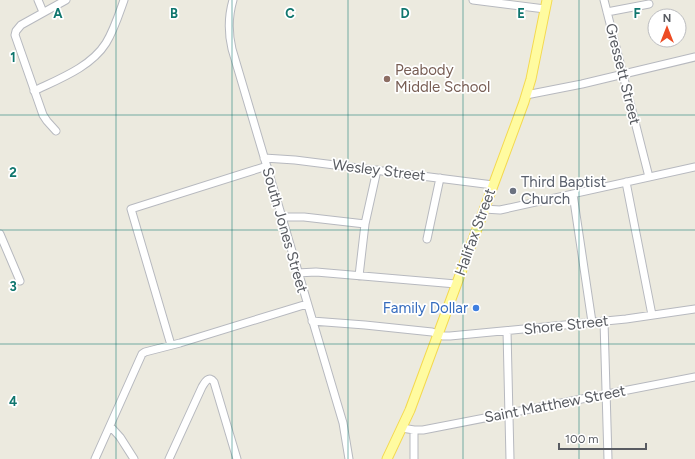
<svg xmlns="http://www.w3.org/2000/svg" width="695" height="459" font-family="Figtree,sans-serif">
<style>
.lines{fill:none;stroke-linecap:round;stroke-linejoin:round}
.minor-casing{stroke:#b7b9bf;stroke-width:9}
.major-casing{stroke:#f4d94f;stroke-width:11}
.minor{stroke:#fff;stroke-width:7}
.major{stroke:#fffba0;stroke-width:9}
.grid{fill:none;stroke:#0f766e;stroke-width:1;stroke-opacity:0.55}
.education-dot{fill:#8d6e63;stroke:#fff;stroke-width:1.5}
.worship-dot{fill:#6b7280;stroke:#fff;stroke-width:1.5}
.shop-dot{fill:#3f7fe0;stroke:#fff;stroke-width:1.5}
.labels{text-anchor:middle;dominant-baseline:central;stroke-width:3.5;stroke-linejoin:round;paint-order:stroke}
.education-label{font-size:15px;fill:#785e54;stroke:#fff;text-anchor:start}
.street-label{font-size:15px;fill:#585b61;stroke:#fff}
.worship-label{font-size:15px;fill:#5b616d;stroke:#fff;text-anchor:start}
.shop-label{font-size:15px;fill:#366cbe;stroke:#fff;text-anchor:end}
.grid-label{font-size:13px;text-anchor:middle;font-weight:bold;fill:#0f766e;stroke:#fff;stroke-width:3.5;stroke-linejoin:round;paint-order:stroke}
</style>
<rect width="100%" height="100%" fill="#eceadf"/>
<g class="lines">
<g class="minor-casing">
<path id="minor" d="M 38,0 L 43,12
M 233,0 C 228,17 228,32 232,49 L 343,423 L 349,459
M 473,0 L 545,9
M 604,0 L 649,177
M 607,12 L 649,4
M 34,91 C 59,79 91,67 106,43 C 114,30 119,14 124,0
M 526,95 L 582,84 L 695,57
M 56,131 L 47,121 L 43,115 L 15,35 L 16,31 L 21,25 L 66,0
M 264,158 L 295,160 L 493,185
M 626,182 L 652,315
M 573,194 L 592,322
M 484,209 L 500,210 L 695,167
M 281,217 L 304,217 L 365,224
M 0,234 L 20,281
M 427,239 L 440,178
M 297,273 L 316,272 L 456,284
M 359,276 L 365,224 L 377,170
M 312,321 L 365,325 L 432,332 L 443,336 L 450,336 L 626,319 L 695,309
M 604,321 L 608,459
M 507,331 L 510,459
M 171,345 L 131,209 L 267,166
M 110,426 L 120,437 L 134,459
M 402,428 L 414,430 L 423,430 L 695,377
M 414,430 L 414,459
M 95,459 L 142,354 L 145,352 L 180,343 L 307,304
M 169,459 L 202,387 C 205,382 209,375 214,382 L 237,459"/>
</g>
<g class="major-casing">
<path id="major" d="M 387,459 L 410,410 L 524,102 L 531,79 L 547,0"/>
</g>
<use href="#minor" class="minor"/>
<use href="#major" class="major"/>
</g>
<path class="grid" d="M 116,0 L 116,459M 232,0 L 232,459M 348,0 L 348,459M 463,0 L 463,459M 579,0 L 579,459M 0,115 L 695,115M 0,230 L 695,230M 0,344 L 695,344"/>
<circle class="education-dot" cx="387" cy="79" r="4"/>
<circle class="worship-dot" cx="513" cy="191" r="4"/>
<circle class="shop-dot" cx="476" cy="308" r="4"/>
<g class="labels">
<g class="education-label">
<text x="395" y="70">Peabody<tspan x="395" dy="17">Middle School</tspan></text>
</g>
<g class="street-label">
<text transform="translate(623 74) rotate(76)">Gressett Street</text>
<text transform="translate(379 170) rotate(7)">Wesley Street</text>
<text transform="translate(285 230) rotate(74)">South Jones Street</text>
<text transform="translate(475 232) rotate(-70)">Halifax Street</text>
<text transform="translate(566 325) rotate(-6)">Shore Street</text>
<text transform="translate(555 404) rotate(-11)">Saint Matthew Street</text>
</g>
<g class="worship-label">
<text x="521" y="182">Third Baptist<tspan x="521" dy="17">Church</tspan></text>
</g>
<g class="shop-label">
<text x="468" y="308">Family Dollar</text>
</g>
</g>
<g class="grid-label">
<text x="58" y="18">A</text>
<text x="174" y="18">B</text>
<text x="290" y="18">C</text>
<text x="405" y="18">D</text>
<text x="521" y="18">E</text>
<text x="637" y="18">F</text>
<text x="13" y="62">1</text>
<text x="13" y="177">2</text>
<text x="13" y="291">3</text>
<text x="13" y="406">4</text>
</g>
<g transform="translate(667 28)"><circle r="19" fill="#ffffff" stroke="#bcbdc0"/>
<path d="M0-3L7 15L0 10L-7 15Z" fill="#ed4b23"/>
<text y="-6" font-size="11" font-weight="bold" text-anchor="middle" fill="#585b61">N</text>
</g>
<path d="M559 443v6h87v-6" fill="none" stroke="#585b61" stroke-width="2"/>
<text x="565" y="443" font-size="12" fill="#585b61" stroke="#ffffff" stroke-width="3" paint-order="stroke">100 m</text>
</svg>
